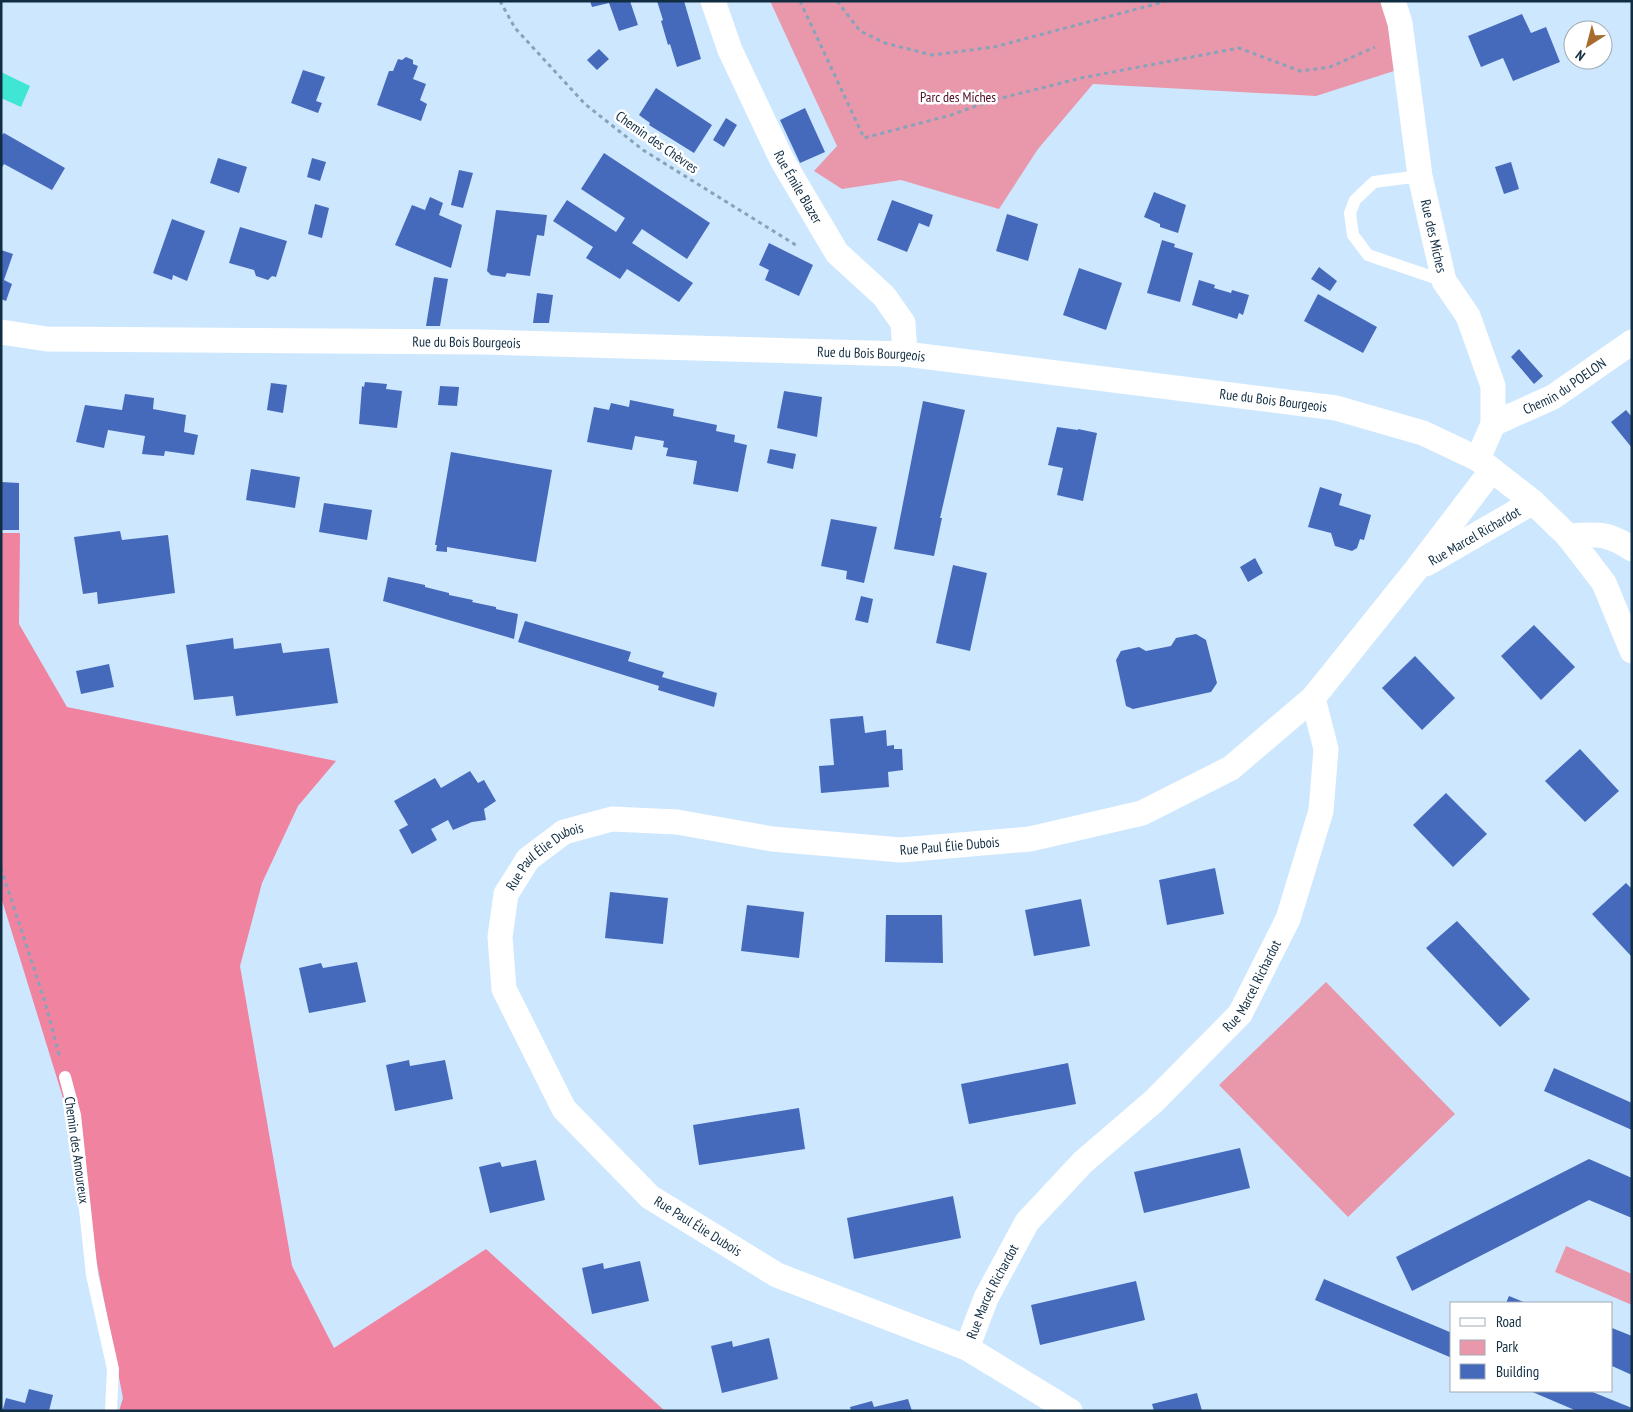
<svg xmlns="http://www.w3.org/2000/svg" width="1633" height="1412" font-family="'PT Sans Narrow',sans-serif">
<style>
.green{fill:#e998ac}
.forest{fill:#ef83a0}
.water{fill:#3fe6d3}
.building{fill:#456abc}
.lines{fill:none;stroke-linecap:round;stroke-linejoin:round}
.path{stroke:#88a3b9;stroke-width:3;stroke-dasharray:4 4;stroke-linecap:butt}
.lane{stroke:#fff;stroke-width:12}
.street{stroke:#fff;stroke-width:25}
.labels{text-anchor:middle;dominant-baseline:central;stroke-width:5;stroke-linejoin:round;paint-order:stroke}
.park-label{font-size:14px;fill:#500d25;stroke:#fff}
.street-label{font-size:14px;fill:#112d42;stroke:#fff}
</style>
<rect width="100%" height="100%" fill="#cde7fe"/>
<path class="green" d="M 770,1 L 1383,1 L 1397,70 L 1316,96 L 1093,84 L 1038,149 L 999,209 L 901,180 L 842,189 L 814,171 L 837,146 Z
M 1326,982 L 1455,1114 L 1348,1217 L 1219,1085 Z
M 1566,1246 L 1632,1274 L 1632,1305 L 1555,1272 Z"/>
<path class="forest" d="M 1,533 L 20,533 L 19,624 L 67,707 L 336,761 L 298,806 L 262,883 L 240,966 L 292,1266 L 334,1348 L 486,1249 L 665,1411 L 119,1411 L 123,1398 L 68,1114 L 1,897 Z"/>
<path class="water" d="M 1,72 L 30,86 L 21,107 L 1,98 Z"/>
<path class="building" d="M 590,1 L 630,1 L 638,25 L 619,31 L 609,3 L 592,7 Z
M 657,1 L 684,1 L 701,59 L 677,67 L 670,44 L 668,45 L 661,21 L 663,20 Z
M 1522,14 L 1531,33 L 1546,27 L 1560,62 L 1513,81 L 1503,58 L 1481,67 L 1468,36 Z
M 599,49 L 609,59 L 597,70 L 587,60 Z
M 406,57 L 413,60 L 413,64 L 418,66 L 413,79 L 426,84 L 420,100 L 427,104 L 421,121 L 377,105 L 389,71 L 393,71 L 398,59 L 402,60 Z
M 303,70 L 325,77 L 316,101 L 322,103 L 318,113 L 291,103 Z
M 656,88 L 712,125 L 694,153 L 649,125 L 650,123 L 639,115 Z
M 805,108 L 825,152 L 800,163 L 780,120 Z
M 726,118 L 737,125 L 724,147 L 713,140 Z
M 4,133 L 65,168 L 52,190 L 4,164 L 1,169 L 1,136 Z
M 604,153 L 710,223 L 687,259 L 642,229 L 632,243 L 693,283 L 679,302 L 627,269 L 620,279 L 586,258 L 593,247 L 553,221 L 567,200 L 616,232 L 625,218 L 581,189 Z
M 218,158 L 247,167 L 239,193 L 210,183 Z
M 312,158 L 326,162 L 320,181 L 307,177 Z
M 1511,162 L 1519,189 L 1504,194 L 1495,167 Z
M 459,170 L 473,173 L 463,208 L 451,205 Z
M 1154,192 L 1186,205 L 1178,233 L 1160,227 L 1160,224 L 1144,217 Z
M 430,197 L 443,203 L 439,215 L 462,225 L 451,268 L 395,245 L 412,205 L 425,210 Z
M 892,200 L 933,215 L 929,227 L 919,223 L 907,252 L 877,240 Z
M 315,204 L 329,208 L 322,238 L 308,234 Z
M 496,210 L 547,215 L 544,236 L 537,235 L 530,276 L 507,273 L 505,277 L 491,275 L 487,271 Z
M 1007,214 L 1038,224 L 1028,261 L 996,251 Z
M 172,219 L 205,231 L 187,281 L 173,275 L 172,280 L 153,273 Z
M 240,227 L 287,241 L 276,277 L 272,276 L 268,280 L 256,276 L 254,270 L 229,263 Z
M 1162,240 L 1175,244 L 1174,247 L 1193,253 L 1180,302 L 1147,293 Z
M 769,243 L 813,265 L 799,296 L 765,280 L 769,270 L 759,265 Z
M 1,250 L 13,254 L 4,280 L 12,284 L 6,301 L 1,299 Z
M 1319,267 L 1337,281 L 1330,291 L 1311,279 Z
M 1079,268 L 1122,283 L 1106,330 L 1063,315 Z
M 434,277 L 448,279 L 440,326 L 426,326 Z
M 1199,280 L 1215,285 L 1214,288 L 1231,293 L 1232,290 L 1249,295 L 1243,315 L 1239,313 L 1237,319 L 1192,305 Z
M 537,293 L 553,295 L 549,323 L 533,323 Z
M 1318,294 L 1377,327 L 1363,353 L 1304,321 Z
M 1519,349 L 1543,376 L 1534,384 L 1511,357 Z
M 365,382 L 387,384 L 386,389 L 402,391 L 397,428 L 359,424 L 362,386 L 364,387 Z
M 271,383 L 287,385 L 283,413 L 267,410 Z
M 440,386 L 459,387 L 457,406 L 438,405 Z
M 784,391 L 822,397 L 817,437 L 777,428 Z
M 125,394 L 154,398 L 153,409 L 186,415 L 184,432 L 198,435 L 194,455 L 165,451 L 164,456 L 142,454 L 145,436 L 108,430 L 104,448 L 76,442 L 85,405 L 122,410 Z
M 630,400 L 674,409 L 673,416 L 717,425 L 716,431 L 735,435 L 734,442 L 747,445 L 738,492 L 693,484 L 697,461 L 666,456 L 668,448 L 663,447 L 664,441 L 635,436 L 632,450 L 587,442 L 594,407 L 609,410 L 611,403 L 629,407 Z
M 923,401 L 965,410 L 940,518 L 942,518 L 934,556 L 894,549 Z
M 1626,410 L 1632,417 L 1632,448 L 1611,422 Z
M 1057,427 L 1078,430 L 1078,429 L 1097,433 L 1083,501 L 1057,495 L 1063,468 L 1048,465 Z
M 770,449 L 796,454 L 793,469 L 767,463 Z
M 451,452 L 552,470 L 536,562 L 447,547 L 447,552 L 436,551 L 437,545 L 435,545 Z
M 251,469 L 300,477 L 295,508 L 246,500 Z
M 1,482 L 19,483 L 19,530 L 1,530 Z
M 1320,487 L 1342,494 L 1339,505 L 1371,515 L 1364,540 L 1360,539 L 1357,548 L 1352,551 L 1335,546 L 1331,533 L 1308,527 Z
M 324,503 L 372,510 L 367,540 L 319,532 Z
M 831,519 L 877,527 L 864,583 L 846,579 L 847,571 L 821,566 Z
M 120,531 L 122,540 L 168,535 L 175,593 L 98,604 L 97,592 L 83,594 L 74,537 Z
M 1255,558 L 1263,573 L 1248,582 L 1240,567 Z
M 953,565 L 987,573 L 970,651 L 936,643 Z
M 388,577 L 425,585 L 425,587 L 449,593 L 449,595 L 473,600 L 472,602 L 496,607 L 496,609 L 518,614 L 514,639 L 383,601 Z
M 861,596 L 873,599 L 868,623 L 855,620 Z
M 525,621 L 631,652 L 628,661 L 664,672 L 662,677 L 717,693 L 714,707 L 658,690 L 659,686 L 518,642 Z
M 1534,625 L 1575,667 L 1541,700 L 1501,656 Z
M 1196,634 L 1206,640 L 1217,683 L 1211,692 L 1133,709 L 1126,706 L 1116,660 L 1121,651 L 1139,647 L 1146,651 L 1171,646 L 1176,638 Z
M 233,638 L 234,649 L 281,643 L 283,653 L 329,648 L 338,703 L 236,716 L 233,696 L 194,700 L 186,645 Z
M 1415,656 L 1455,698 L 1422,730 L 1382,688 Z
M 109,664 L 114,687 L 81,694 L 76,671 Z
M 863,716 L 865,733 L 886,730 L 887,746 L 894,745 L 894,749 L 902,749 L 903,770 L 888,772 L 889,787 L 821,793 L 819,766 L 834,765 L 830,719 Z
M 1580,749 L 1619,791 L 1585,822 L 1545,781 Z
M 470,771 L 478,783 L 484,780 L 496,801 L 484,809 L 486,820 L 472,822 L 453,830 L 448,820 L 431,829 L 437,840 L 412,854 L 399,830 L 408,825 L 394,801 L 435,778 L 441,788 Z
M 1446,793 L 1487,834 L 1453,867 L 1413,825 Z
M 1215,868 L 1224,914 L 1167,925 L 1159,880 Z
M 1626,883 L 1632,889 L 1631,956 L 1592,914 Z
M 610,892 L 668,898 L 663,944 L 605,938 Z
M 1081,899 L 1090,946 L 1034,956 L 1025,910 Z
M 747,905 L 804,912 L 799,958 L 741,951 Z
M 886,915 L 942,915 L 943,963 L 885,962 Z
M 1457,921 L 1530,999 L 1500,1027 L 1426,948 Z
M 357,962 L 366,1002 L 309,1013 L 299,968 L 321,963 L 323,968 Z
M 409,1060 L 410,1066 L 445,1060 L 453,1099 L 395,1111 L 386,1065 Z
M 1068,1063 L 1076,1104 L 969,1124 L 961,1084 Z
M 1554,1068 L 1632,1103 L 1632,1130 L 1544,1091 Z
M 799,1108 L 805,1149 L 699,1165 L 693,1125 Z
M 1240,1148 L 1250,1188 L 1144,1213 L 1134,1172 Z
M 1589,1159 L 1632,1178 L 1632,1218 L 1589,1200 L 1412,1291 L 1396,1257 Z
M 536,1160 L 545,1200 L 490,1213 L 479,1167 L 500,1162 L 502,1167 Z
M 953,1196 L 961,1238 L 854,1259 L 847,1218 Z
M 640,1261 L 649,1301 L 592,1314 L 582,1268 L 603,1263 L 604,1269 Z
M 1324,1279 L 1452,1333 L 1452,1358 L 1315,1300 Z
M 1136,1281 L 1145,1320 L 1040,1345 L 1031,1305 Z
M 1509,1296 L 1526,1303 L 1506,1303 Z
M 1612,1328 L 1632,1336 L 1632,1375 L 1612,1366 Z
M 769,1338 L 778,1379 L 722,1393 L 711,1346 L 732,1341 L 733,1347 Z
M 29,1389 L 53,1395 L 49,1411 L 1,1411 L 1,1408 L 3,1409 L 6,1398 L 25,1403 Z
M 1530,1391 L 1590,1391 L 1632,1408 L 1632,1411 L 1577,1411 Z
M 1197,1393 L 1202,1411 L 1154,1411 L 1152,1404 Z
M 908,1399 L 912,1411 L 851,1411 L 850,1407 L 872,1401 L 874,1407 Z"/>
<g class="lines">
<path class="path" d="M 500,1 L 515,28 L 585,104 L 643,150 L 799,247
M 800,1 L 864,138 L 951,115 L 990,101 L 1081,78 L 1239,48 L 1300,71 L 1330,67 L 1375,47
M 837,1 L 860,31 L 885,43 L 932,55 L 994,47 L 1167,1
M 1,868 L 45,1002 L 60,1058"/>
<path class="lane" d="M 1420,176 L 1374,182 L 1355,200 L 1350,213 L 1353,235 L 1368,255 L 1444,281
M 65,1077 L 75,1115 L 92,1275 L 113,1369 L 111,1411"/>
<g class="street">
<path id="s1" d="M 713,1 L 730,50 L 782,160 L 837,253 L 884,296 L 903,323 L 905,354"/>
<path id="s2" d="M 1393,1 L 1400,23 L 1420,176 L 1444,281 L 1468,316 L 1493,386 L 1493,424 L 1478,459"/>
<path id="s3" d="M 1,332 L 47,339 L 482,342 L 905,354 L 1336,408 L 1423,433 L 1478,459 L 1533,502 L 1568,536 L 1604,583 L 1632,651"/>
<path id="s4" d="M 1493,424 L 1553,397 L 1632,342"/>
<path d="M 1568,536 C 1596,534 1607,532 1632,549"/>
<path id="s5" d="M 1426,564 L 1533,502"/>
<path id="s6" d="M 967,1348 L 986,1298 L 1027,1222 L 1083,1162 L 1154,1101 L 1240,1014 L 1288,919 L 1321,811 L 1326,749 L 1313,698 L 1415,571 L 1492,470"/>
<path id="s7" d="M 1070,1411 L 967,1348 L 777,1275 L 650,1197 L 564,1109 L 504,989 L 500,937 L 506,894 L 528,859 L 564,832 L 612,819 L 677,822 L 772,839 L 901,850 L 1030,839 L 1142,813 L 1231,768 L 1313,698"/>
</g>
</g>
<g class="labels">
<g class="park-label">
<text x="958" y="97">Parc des Miches</text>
</g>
<g class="street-label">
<text transform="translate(657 142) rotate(35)">Chemin des Chèvres</text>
<text stroke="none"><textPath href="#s1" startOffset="205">Rue Émile Blazer</textPath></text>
<text stroke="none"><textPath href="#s2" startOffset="239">Rue des Miches</textPath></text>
<text stroke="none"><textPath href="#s3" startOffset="466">Rue du Bois Bourgeois</textPath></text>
<text stroke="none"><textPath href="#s3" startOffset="871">Rue du Bois Bourgeois</textPath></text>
<text stroke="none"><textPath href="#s4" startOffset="81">Chemin du POELON</textPath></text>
<text stroke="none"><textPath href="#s3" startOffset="1276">Rue du Bois Bourgeois</textPath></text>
<text stroke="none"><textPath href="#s5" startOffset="56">Rue Marcel Richardot</textPath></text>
<text stroke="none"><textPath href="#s7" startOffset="1302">Rue Paul Élie Dubois</textPath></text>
<text stroke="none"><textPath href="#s7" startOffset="882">Rue Paul Élie Dubois</textPath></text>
<text stroke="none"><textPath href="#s6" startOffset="468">Rue Marcel Richardot</textPath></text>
<text transform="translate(77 1150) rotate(82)">Chemin des Amoureux</text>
<text transform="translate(698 1226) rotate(32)">Rue Paul Élie Dubois</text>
<text stroke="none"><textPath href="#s6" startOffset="62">Rue Marcel Richardot</textPath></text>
</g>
</g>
<rect width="1633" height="1412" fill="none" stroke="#112d42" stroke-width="5"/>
<rect x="1450" y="1302" width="162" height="90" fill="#ffffff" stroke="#a0abb3"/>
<rect x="1460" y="1318" width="25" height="8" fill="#ffffff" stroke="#a0abb3"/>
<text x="1496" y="1327" font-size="15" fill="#112d42">Road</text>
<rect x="1460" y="1340" width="25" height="15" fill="#e998ac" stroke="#a0abb3"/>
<text x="1496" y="1352" font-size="15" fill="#112d42">Park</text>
<rect x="1460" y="1364" width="25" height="15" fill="#456abc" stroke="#a0abb3"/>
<text x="1496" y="1377" font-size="15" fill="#112d42">Building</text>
<g transform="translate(1588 45) rotate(216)"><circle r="24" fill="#ffffff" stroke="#a0abb3"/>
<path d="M0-4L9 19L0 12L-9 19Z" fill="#a76c2d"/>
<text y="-8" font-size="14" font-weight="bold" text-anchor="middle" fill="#112d42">N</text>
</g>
</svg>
